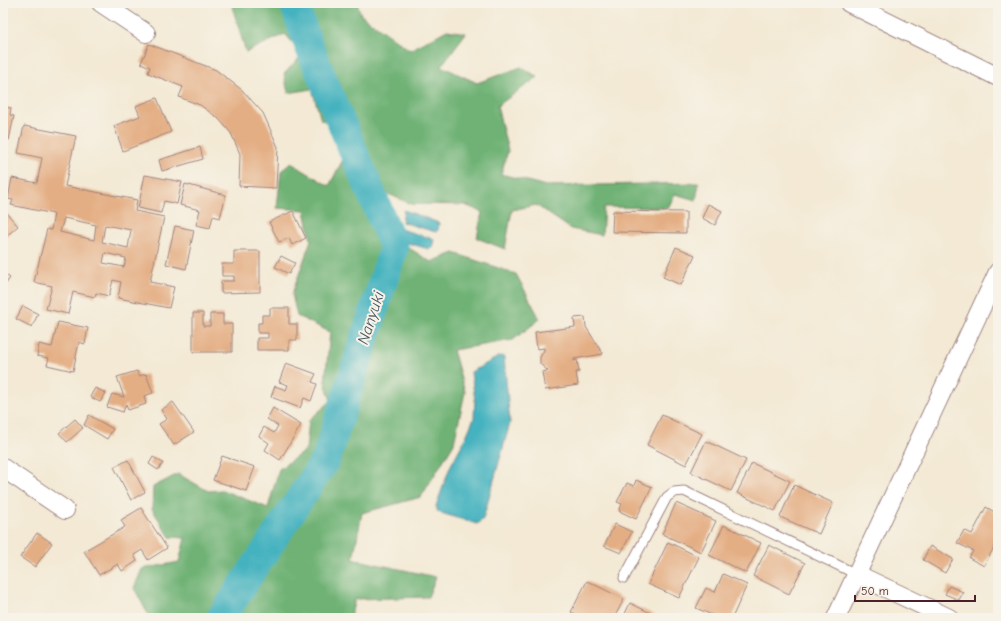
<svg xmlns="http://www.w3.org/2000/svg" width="1001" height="621" font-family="'Comic Neue',sans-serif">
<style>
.forest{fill:#70b276;stroke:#5d6850}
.water{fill:#44b2bf;stroke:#476875}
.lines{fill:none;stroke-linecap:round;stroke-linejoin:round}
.river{stroke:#44b2bf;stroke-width:29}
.building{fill:#e4ae84;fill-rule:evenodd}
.lane-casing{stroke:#9e8480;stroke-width:11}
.street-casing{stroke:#9e8480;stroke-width:20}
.lane{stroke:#fff;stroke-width:9}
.street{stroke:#fff;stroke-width:18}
.labels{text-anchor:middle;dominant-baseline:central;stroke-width:4;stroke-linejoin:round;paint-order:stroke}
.water-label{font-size:16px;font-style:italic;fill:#48525f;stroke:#f7f3e8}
</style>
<rect width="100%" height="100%" fill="#f7f3e8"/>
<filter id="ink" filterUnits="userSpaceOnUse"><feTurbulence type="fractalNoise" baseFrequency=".025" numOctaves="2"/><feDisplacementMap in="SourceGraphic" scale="8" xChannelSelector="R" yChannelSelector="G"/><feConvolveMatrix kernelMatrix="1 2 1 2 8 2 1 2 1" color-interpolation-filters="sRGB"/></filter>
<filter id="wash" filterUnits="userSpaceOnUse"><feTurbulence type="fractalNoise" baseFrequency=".012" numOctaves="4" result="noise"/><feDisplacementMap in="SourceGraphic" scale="16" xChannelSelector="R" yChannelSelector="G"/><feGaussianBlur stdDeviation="0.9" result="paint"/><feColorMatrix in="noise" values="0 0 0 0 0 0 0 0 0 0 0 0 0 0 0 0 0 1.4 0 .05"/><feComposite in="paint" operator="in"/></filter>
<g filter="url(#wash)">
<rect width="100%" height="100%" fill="#f3e9d4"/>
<path class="forest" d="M 233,3 L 357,3 L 361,15 L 410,50 L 447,30 L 466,33 L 441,66 L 477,83 L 521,67 L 538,77 L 497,106 L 508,151 L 501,174 L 546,186 L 699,183 L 696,200 L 675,194 L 668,208 L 604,207 L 602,235 L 571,229 L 536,205 L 512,210 L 505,249 L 477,238 L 482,212 L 465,205 L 411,204 L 377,189 L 392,237 L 431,262 L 454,253 L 516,274 L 540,319 L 513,340 L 453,350 L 465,392 L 454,443 L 421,497 L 362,513 L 353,559 L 436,577 L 428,597 L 355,599 L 350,618 L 150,618 L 134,588 L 142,569 L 179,562 L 185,538 L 170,537 L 152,509 L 153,487 L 178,474 L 208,491 L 222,490 L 268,508 L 279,469 L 306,450 L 309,420 L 331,401 L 325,382 L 330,332 L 297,316 L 292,294 L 311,240 L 305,210 L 277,208 L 281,171 L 291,163 L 329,186 L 346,154 L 334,123 L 321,120 L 312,89 L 288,93 L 284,74 L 303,54 L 285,34 L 246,52 L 232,6 Z"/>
<path class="water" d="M 404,210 L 439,223 L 438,230 L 436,232 L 402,222 Z
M 400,229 L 434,239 L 432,248 L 429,249 L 401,241 L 398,239 Z
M 500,356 L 504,357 L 510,423 L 483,519 L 477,524 L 438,512 L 436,506 L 450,467 L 465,439 L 474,418 L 475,400 L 471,372 Z"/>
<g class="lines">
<path class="river" d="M 221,618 L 326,459 L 394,247 L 308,44 L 294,3"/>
</g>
<g id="blocks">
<path class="building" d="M 149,44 L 216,70 L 242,90 L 263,113 L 278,147 L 276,188 L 239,186 L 240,154 L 231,133 L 218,118 L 200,105 L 179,97 L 183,87 L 148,73 L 150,67 L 141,63 Z
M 157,98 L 171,132 L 123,151 L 114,126 L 140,116 L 136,106 Z
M 3,107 L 11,108 L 10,115 L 14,116 L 9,140 L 3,139 Z
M 24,126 L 76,136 L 65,186 L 137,200 L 135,211 L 164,217 L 150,282 L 174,287 L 169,308 L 118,298 L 121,282 L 113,280 L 109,296 L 96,293 L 95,297 L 73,292 L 68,314 L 46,309 L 52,286 L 34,282 L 47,229 L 51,230 L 54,214 L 11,205 L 13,200 L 8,199 L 12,178 L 37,183 L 42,158 L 18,153 ZM 64,218 L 96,225 L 94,240 L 60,232 ZM 105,225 L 131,230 L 128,248 L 102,242 ZM 105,253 L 126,258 L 124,267 L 103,263 Z
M 200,147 L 203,159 L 162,171 L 159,160 Z
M 145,175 L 182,182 L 177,204 L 164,201 L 161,213 L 138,208 Z
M 185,184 L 226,195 L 220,218 L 213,216 L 210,228 L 196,225 L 200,210 L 180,205 Z
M 708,204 L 722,211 L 715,225 L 702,218 Z
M 3,209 L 18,226 L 3,239 Z
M 293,211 L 306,238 L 292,245 L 289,238 L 279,242 L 269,222 Z
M 613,211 L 686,212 L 686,233 L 612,232 Z
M 175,226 L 194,230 L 186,269 L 166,264 Z
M 676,247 L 695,255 L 681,285 L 663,277 Z
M 234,251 L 260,251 L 260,292 L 221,293 L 221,281 L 234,281 L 234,276 L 222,276 L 222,264 L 234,264 Z
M 281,256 L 295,263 L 289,274 L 275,267 Z
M 3,272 L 10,278 L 3,288 Z
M 23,306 L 38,314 L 32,327 L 16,319 Z
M 270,308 L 289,308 L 289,324 L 297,324 L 297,340 L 289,340 L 289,350 L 257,350 L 257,338 L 268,338 L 268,333 L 258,333 L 258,323 L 262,323 L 262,315 L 270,315 Z
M 193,313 L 203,313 L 203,326 L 210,326 L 210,314 L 223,314 L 223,324 L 232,324 L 232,352 L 193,352 Z
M 585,317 L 586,327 L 603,354 L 574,359 L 574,361 L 577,360 L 579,372 L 576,372 L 578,385 L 545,390 L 542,372 L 548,371 L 540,364 L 540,357 L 544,351 L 544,348 L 537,349 L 535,332 L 575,327 L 574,318 Z
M 58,322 L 88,328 L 85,344 L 79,342 L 73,371 L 47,365 L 49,358 L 37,356 L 39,344 L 52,347 Z
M 286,363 L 316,374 L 312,382 L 317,384 L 311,401 L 304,398 L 300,408 L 271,397 L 275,386 L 286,390 L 288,385 L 279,382 Z
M 137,371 L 139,376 L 146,374 L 153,393 L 144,396 L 146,404 L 128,410 L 126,404 L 123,412 L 107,407 L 112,394 L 124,397 L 117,377 Z
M 95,388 L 106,393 L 100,402 L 90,397 Z
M 173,402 L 194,432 L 174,445 L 159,424 L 167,419 L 161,410 Z
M 273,408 L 301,425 L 280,460 L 265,450 L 269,443 L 259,436 L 264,427 L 274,433 L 278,426 L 267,419 Z
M 89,415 L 113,429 L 107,439 L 84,425 Z
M 662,415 L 702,434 L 686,465 L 647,445 Z
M 75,419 L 83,428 L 67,442 L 59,433 Z
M 706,441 L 746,460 L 731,491 L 691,472 Z
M 222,456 L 255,467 L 246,491 L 213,480 Z
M 153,457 L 163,463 L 158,470 L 149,464 Z
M 128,460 L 145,492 L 131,500 L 114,467 Z
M 752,463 L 790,481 L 775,511 L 737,493 Z
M 636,480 L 652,487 L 636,519 L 619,511 L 622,504 L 617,502 L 627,483 L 634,486 Z
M 794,485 L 833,503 L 819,534 L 780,517 Z
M 676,503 L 716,521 L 701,552 L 662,534 Z
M 986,507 L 998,514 L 998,540 L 984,566 L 969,558 L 973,551 L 957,543 L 964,530 L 972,534 Z
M 141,508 L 167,548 L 148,560 L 142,550 L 134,555 L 137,561 L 122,571 L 118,564 L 99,575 L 84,551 L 125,527 L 121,520 Z
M 615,524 L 632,532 L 621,553 L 604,546 Z
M 724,525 L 761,543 L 746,573 L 709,555 Z
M 37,533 L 52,543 L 35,567 L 20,557 Z
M 668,542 L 699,557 L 679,598 L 648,584 Z
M 769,545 L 805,563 L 789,594 L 753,576 Z
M 930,546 L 953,559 L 945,573 L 923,560 Z
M 723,574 L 747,585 L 732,618 L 719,618 L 696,608 L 706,588 L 715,592 Z
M 587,581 L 624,599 L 614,618 L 583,618 L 571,612 Z
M 949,586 L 963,592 L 959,600 L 945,594 Z
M 630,603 L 661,618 L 623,618 Z"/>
</g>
</g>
<g filter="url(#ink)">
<use href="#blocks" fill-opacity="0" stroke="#9e8480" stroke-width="1"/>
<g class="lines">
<g class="lane-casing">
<path id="lane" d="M 624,578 L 667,497 L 674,492 L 684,491 L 856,574"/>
</g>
<g class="street-casing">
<path id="street" d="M 101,3 L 146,33
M 849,3 L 998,77
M 3,468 L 65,510
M 856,574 L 949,618
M 836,618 L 998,272"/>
</g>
<use href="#lane" class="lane"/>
<use href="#street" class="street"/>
</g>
</g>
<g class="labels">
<g class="water-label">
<text transform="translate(371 318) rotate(-72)">Nanyuki</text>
</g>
</g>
<rect width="1001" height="621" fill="none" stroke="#f7f3e8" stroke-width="16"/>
<path d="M855 595v6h120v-6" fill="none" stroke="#4a1f2b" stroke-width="2"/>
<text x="861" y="595" font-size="12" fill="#4a1f2b" stroke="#f7f3e8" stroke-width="3" paint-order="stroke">50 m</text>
</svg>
